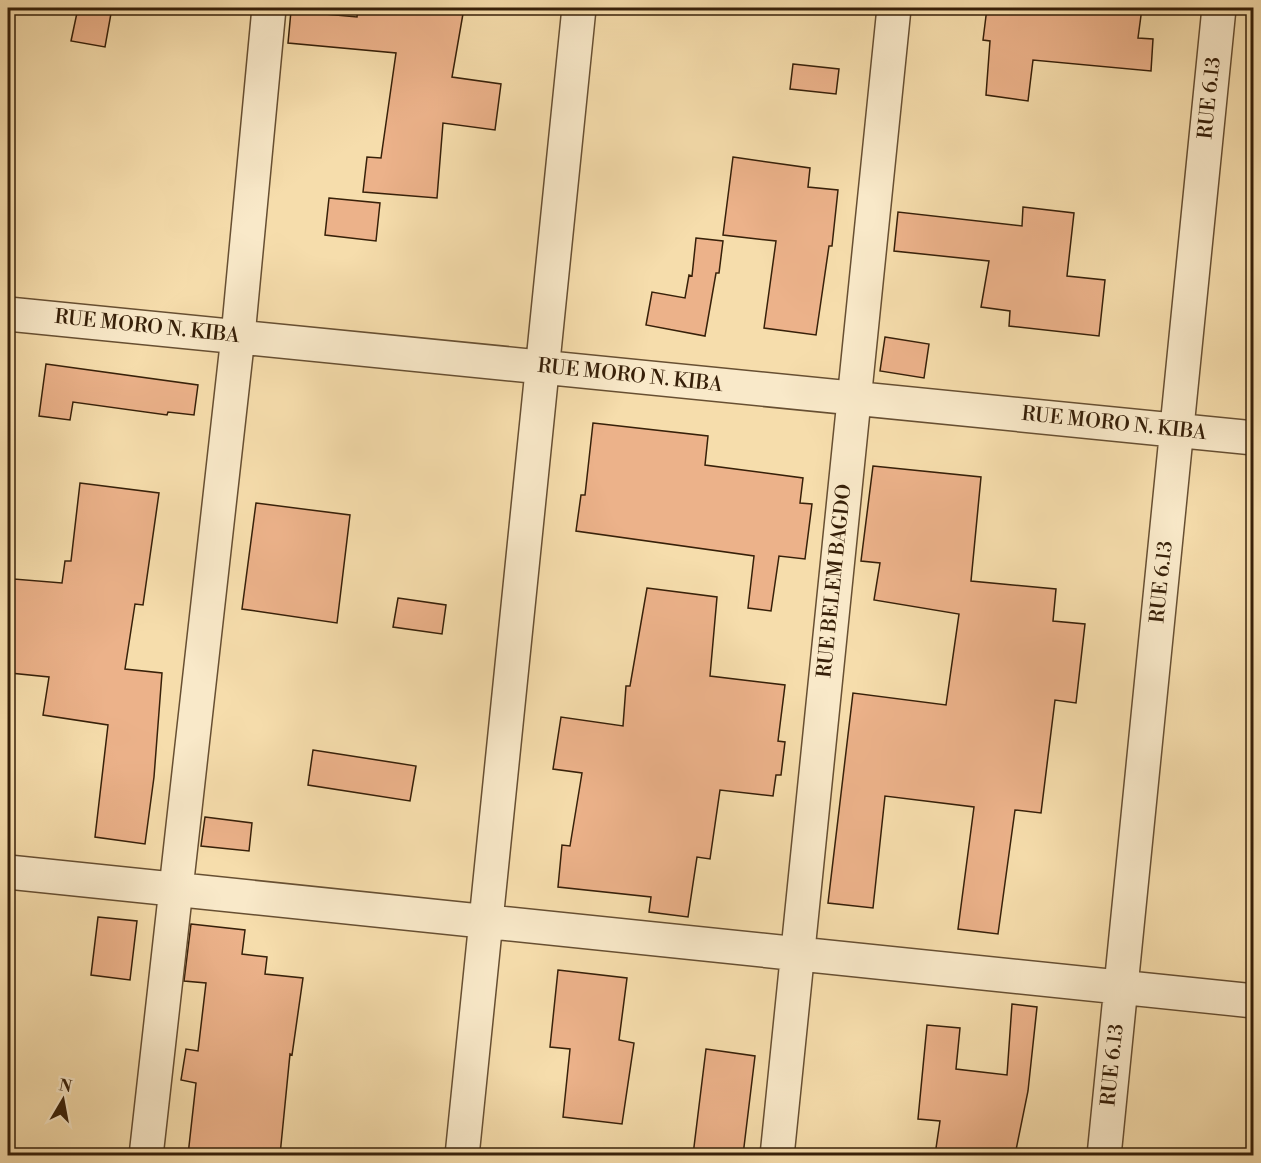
<svg xmlns="http://www.w3.org/2000/svg" width="1261" height="1163" font-family="'Libre Bodoni',serif">
<style>
.building{fill:#ecb28a;stroke:#372009;stroke-width:1.5}
.lines{fill:none;stroke-linecap:round;stroke-linejoin:round}
.minor-casing{stroke:#674f32;stroke-width:36}
.minor{stroke:#f9e9c9;stroke-width:33}
.labels{text-anchor:middle;dominant-baseline:central;stroke-width:4.5;stroke-linejoin:round;paint-order:stroke}
.street-label{font-size:20px;fill:#372009;stroke:#f9e9c9}
</style>
<rect width="100%" height="100%" fill="#f6ddac"/>
<filter id="stains"><feTurbulence type="fractalNoise" baseFrequency=".00333" numOctaves="4"/><feColorMatrix values="0 0 0 0 .2 0 0 0 0 .09 0 0 0 0 .02 0 0 0 .5 -.17"/></filter>
<radialGradient id="worn" r=".72"><stop offset=".6" stop-color="#630" stop-opacity="0"/><stop offset="1" stop-color="#630" stop-opacity=".3"/></radialGradient>
<path class="building" d="M 78,8 L 112,8 L 105,47 L 71,41 Z
M 358,8 L 464,8 L 452,77 L 501,84 L 495,130 L 443,123 L 437,198 L 363,192 L 367,157 L 381,158 L 396,53 L 288,43 L 291,11 L 357,17 Z
M 987,8 L 1142,8 L 1138,38 L 1153,39 L 1151,71 L 1033,60 L 1028,101 L 986,95 L 990,41 L 983,40 Z
M 793,64 L 839,69 L 836,94 L 790,89 Z
M 733,157 L 810,168 L 808,187 L 838,190 L 832,246 L 829,246 L 816,335 L 764,328 L 776,241 L 723,235 Z
M 329,198 L 380,203 L 376,241 L 325,235 Z
M 1023,207 L 1074,213 L 1067,276 L 1105,280 L 1099,336 L 1009,326 L 1010,311 L 981,307 L 989,261 L 894,251 L 898,212 L 1022,226 Z
M 696,238 L 723,241 L 719,273 L 716,273 L 705,336 L 646,325 L 652,292 L 685,298 L 689,275 L 692,276 Z
M 885,337 L 929,344 L 924,378 L 880,371 Z
M 46,364 L 198,385 L 194,415 L 168,412 L 167,415 L 73,402 L 70,420 L 39,416 Z
M 593,423 L 708,436 L 705,465 L 803,478 L 800,503 L 812,504 L 805,559 L 779,556 L 771,611 L 748,608 L 754,556 L 576,531 L 581,495 L 585,495 Z
M 873,466 L 981,477 L 971,581 L 1056,589 L 1053,621 L 1085,624 L 1076,703 L 1055,700 L 1041,813 L 1015,810 L 998,934 L 958,929 L 974,807 L 885,796 L 873,908 L 828,903 L 853,693 L 946,705 L 959,614 L 874,600 L 880,563 L 861,561 Z
M 80,483 L 159,493 L 143,605 L 135,604 L 125,669 L 162,673 L 154,777 L 145,844 L 95,837 L 108,725 L 43,715 L 49,677 L 10,673 L 13,641 L 8,640 L 8,601 L 12,602 L 14,579 L 62,583 L 65,561 L 71,561 Z
M 256,503 L 350,515 L 337,623 L 242,609 Z
M 647,588 L 717,597 L 710,676 L 785,685 L 778,741 L 785,742 L 781,775 L 776,775 L 773,796 L 720,790 L 710,859 L 697,857 L 688,917 L 649,912 L 651,897 L 558,887 L 562,845 L 570,846 L 582,773 L 553,769 L 561,717 L 623,726 L 626,686 L 630,686 Z
M 398,598 L 446,605 L 442,634 L 393,627 Z
M 313,750 L 416,766 L 410,801 L 308,785 Z
M 205,817 L 252,823 L 249,851 L 201,846 Z
M 98,917 L 137,921 L 130,980 L 91,975 Z
M 191,924 L 245,930 L 242,954 L 267,957 L 265,974 L 303,978 L 292,1055 L 290,1054 L 280,1155 L 188,1155 L 196,1083 L 181,1080 L 186,1049 L 198,1051 L 206,983 L 184,981 Z
M 558,970 L 627,978 L 619,1040 L 634,1043 L 622,1124 L 563,1117 L 570,1049 L 550,1047 Z
M 1012,1004 L 1037,1007 L 1028,1091 L 1015,1155 L 935,1155 L 940,1121 L 918,1119 L 927,1025 L 960,1028 L 956,1069 L 1007,1075 Z
M 706,1049 L 755,1056 L 743,1155 L 693,1155 Z"/>
<g class="lines">
<g class="minor-casing">
<path id="minor" d="M 8,314 L 1254,438
M 8,872 L 1254,1001
M 146,1156 L 238,336 L 269,8
M 462,1156 L 579,8
M 777,1156 L 894,8
M 1104,1156 L 1219,8"/>
</g>
<use href="#minor" class="minor"/>
</g>
<g class="labels">
<g class="street-label">
<text transform="translate(1210 98) rotate(-84)">RUE 6.13</text>
<text transform="translate(147 327) rotate(6)">RUE MORO N. KIBA</text>
<text transform="translate(630 376) rotate(6)">RUE MORO N. KIBA</text>
<text transform="translate(1114 424) rotate(6)">RUE MORO N. KIBA</text>
<text transform="translate(835 581) rotate(-84)">RUE BELEM BAGDO</text>
<text transform="translate(1162 582) rotate(-84)">RUE 6.13</text>
<text transform="translate(1113 1065) rotate(-84)">RUE 6.13</text>
</g>
</g>
<rect width="1261" height="1163" fill="none" stroke="#f6ddac" stroke-width="30"/>
<rect x="9" y="9" width="1243" height="1145" fill="none" stroke="#372009" stroke-width="3"/>
<rect x="15" y="15" width="1231" height="1133" fill="none" stroke="#372009" stroke-width="1.5"/>
<g transform="translate(63 1100) rotate(10)" stroke="#f9e9c9" stroke-width="4.5" paint-order="stroke">
<path d="M0-4.5L10 22L0 15L-10 22Z" fill="#372009"/>
<text y="-9" font-size="16" font-weight="bold" text-anchor="middle" fill="#372009">N</text>
</g>
<rect width="100%" height="100%" filter="url(#stains)"/>
<rect width="100%" height="100%" fill="url(#worn)"/>
</svg>
